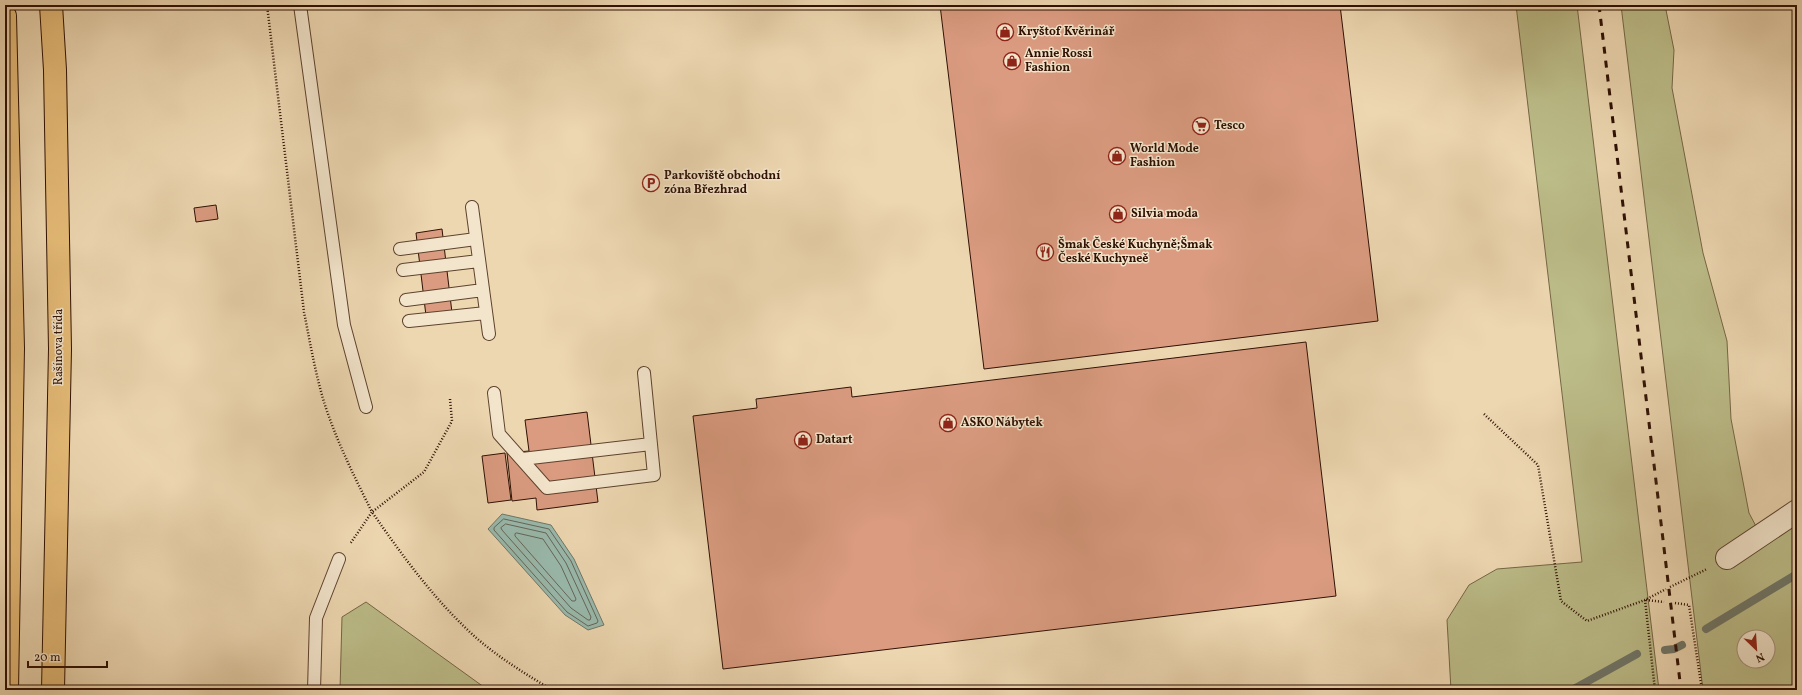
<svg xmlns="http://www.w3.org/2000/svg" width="1802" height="695" font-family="Vollkorn,serif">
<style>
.green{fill:#bcbd89;stroke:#766646;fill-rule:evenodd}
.water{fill:#99baad;stroke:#6f7669}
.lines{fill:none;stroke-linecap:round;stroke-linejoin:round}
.shore{stroke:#646558;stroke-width:1}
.stream{stroke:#6f7669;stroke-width:8}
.building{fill:#da9b80;stroke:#2f1003}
.lane-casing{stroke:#5e422e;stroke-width:14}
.street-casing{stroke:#5e422e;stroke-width:24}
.primary-casing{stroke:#2f1003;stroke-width:24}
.path{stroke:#2f1003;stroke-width:2.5;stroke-dasharray:1 2;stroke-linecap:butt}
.lane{stroke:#f3e5cc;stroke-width:12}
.street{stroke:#f3e5cc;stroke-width:22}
.primary{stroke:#e6bc78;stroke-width:22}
.rail{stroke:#2f1003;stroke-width:3;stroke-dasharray:7 7;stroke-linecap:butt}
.labels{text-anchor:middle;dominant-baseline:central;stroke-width:3;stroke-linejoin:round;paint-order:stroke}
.poi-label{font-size:12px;font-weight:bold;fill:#2f1003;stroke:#f3e5cc;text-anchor:start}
.street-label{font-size:12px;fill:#2f1003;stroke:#f3e5cc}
</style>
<rect width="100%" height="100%" fill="#edd7b1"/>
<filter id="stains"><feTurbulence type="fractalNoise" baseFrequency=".005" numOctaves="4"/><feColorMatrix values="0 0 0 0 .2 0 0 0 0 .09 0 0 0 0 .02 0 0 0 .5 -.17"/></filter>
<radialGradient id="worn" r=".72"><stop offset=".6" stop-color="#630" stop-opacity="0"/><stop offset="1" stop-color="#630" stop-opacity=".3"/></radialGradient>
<path class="green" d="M 1516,5 L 1577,5 L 1659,690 L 1451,690 L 1447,620 L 1469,585 L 1497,569 L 1582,562 Z
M 1621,5 L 1665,5 L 1674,50 L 1672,88 L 1703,253 L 1727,341 L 1731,419 L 1749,513 L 1758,530 L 1797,506 L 1797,690 L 1703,690 ZM 1744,637 L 1768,637 L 1768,661 L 1744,661 Z
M 366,602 L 488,690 L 340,690 L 342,617 Z"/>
<path class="water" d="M 502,514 L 551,525 L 574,559 L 604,625 L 588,630 L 565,615 L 488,529 Z"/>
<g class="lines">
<path class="shore" d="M 504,519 L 549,529 L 571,561 L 598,621 L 597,623 L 588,626 L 567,612 L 494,530 L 494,528 Z
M 506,524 L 546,533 L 566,563 L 591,617 L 590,620 L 588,620 L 571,608 L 502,530 L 501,528 Z
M 517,533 L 543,539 L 561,566 L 576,599 L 575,601 L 572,601 L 515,536 L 515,534 Z"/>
<path class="stream" d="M 1706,629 L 1797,574
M 1665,650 L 1674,649 L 1682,645
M 1572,690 L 1637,654"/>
</g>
<path class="building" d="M 940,5 L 1340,5 L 1378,321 L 984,369 Z
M 216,205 L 218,219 L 196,222 L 194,208 Z
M 442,229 L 453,321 L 427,324 L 416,233 Z
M 1306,342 L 1336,596 L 723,669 L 693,416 L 757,408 L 756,399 L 851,387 L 852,397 Z
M 587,412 L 598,502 L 537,510 L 536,498 L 512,501 L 507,453 L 529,451 L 525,420 Z
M 505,453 L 511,500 L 488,503 L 482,456 Z"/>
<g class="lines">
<g class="lane-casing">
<path id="lane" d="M 300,5 L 344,325 L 366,407
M 472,207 L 489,334
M 400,249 L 476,239
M 403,270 L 479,261
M 406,300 L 483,290
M 409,321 L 486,313
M 494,393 L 499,434 L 547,488 L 654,475 L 644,373
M 522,459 L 651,444
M 314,690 L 316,618 L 339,559"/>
</g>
<g class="street-casing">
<path id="street" d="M 1727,558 L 1797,511"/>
</g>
<g class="primary-casing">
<path id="primary" d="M 51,5 L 55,70 L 60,349 L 53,690
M 5,16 L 13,348 L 7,690"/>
</g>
<path class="path" d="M 267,5 L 304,312 C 310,342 315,372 324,402 C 336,440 354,476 372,512 L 350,544
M 450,399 L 452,421 L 424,472 L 372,512 C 402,555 433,598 472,634 C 496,656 524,673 552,690
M 1484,414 L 1538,465 L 1561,601 L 1587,621 L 1645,600 L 1666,589
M 1670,587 L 1707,569
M 1645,600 L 1655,690
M 1646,600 L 1664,602
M 1675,603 L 1689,605 L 1702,690"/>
<use href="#lane" class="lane"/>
<use href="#street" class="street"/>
<use href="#primary" class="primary"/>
<path class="rail" d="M 1599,5 L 1681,690"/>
</g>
<defs>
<g id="shop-ring" transform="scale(0.9)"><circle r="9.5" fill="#f3e5cc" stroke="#8f2418" stroke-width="1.5"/><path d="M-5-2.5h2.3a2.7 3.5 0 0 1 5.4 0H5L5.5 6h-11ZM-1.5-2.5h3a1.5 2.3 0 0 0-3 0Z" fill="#8f2418"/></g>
<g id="supermarket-ring" transform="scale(0.9)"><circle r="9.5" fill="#f3e5cc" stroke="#8f2418" stroke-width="1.5"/><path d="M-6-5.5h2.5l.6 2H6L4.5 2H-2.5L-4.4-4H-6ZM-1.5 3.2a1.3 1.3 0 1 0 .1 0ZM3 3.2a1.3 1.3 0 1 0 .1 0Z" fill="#8f2418"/></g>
<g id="parking-ring" transform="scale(0.9)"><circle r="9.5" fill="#f3e5cc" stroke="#8f2418" stroke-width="1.5"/><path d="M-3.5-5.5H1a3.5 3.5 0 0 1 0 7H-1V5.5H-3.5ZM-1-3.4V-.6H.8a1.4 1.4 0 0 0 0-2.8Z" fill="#8f2418"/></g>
<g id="restaurant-ring" transform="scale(0.9)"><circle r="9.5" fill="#f3e5cc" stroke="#8f2418" stroke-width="1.5"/><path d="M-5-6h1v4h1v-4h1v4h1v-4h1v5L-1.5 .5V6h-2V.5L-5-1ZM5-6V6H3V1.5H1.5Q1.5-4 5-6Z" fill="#8f2418"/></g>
</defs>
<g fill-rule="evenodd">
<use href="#shop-ring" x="1005" y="32"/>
<use href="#shop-ring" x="1012" y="61"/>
<use href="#supermarket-ring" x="1201" y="126"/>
<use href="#shop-ring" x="1117" y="156"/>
<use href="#parking-ring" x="651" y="183"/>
<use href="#shop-ring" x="1118" y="214"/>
<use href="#restaurant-ring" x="1045" y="252"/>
<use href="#shop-ring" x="948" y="423"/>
<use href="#shop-ring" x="803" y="440"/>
</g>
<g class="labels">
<g class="poi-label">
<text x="1018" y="32">Kryštof Kvěrinář</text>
<text x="1025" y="54">Annie Rossi<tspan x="1025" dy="14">Fashion</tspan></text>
<text x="1214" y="126">Tesco</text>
<text x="1130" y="149">World Mode<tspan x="1130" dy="14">Fashion</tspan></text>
<text x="664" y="176">Parkoviště obchodní<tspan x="664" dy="14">zóna Březhrad</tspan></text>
<text x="1131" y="214">Silvia moda</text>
<text x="1058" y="245">Šmak České Kuchyně;Šmak<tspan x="1058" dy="14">České Kuchyneě</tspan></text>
<text x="961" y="423">ASKO Nábytek</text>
<text x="816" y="440">Datart</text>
</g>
<g class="street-label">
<text transform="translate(59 347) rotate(-90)">Rašínova třída</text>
</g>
</g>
<rect width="1802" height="695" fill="none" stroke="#edd7b1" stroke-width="20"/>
<rect x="6" y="6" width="1790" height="683" fill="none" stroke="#2f1003" stroke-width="2"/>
<rect x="10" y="10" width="1782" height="675" fill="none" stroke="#2f1003"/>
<g transform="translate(1756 649) rotate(155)"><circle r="19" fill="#f3e5cc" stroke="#a5907c"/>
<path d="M0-3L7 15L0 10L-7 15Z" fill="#8f2418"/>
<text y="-6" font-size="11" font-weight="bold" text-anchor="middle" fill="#2f1003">N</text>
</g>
<path d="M28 661v6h79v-6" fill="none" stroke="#2f1003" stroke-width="2"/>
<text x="34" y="661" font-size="12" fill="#2f1003" stroke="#f3e5cc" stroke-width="3" paint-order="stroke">20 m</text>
<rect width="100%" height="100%" filter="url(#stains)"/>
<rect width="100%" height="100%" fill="url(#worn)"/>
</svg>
